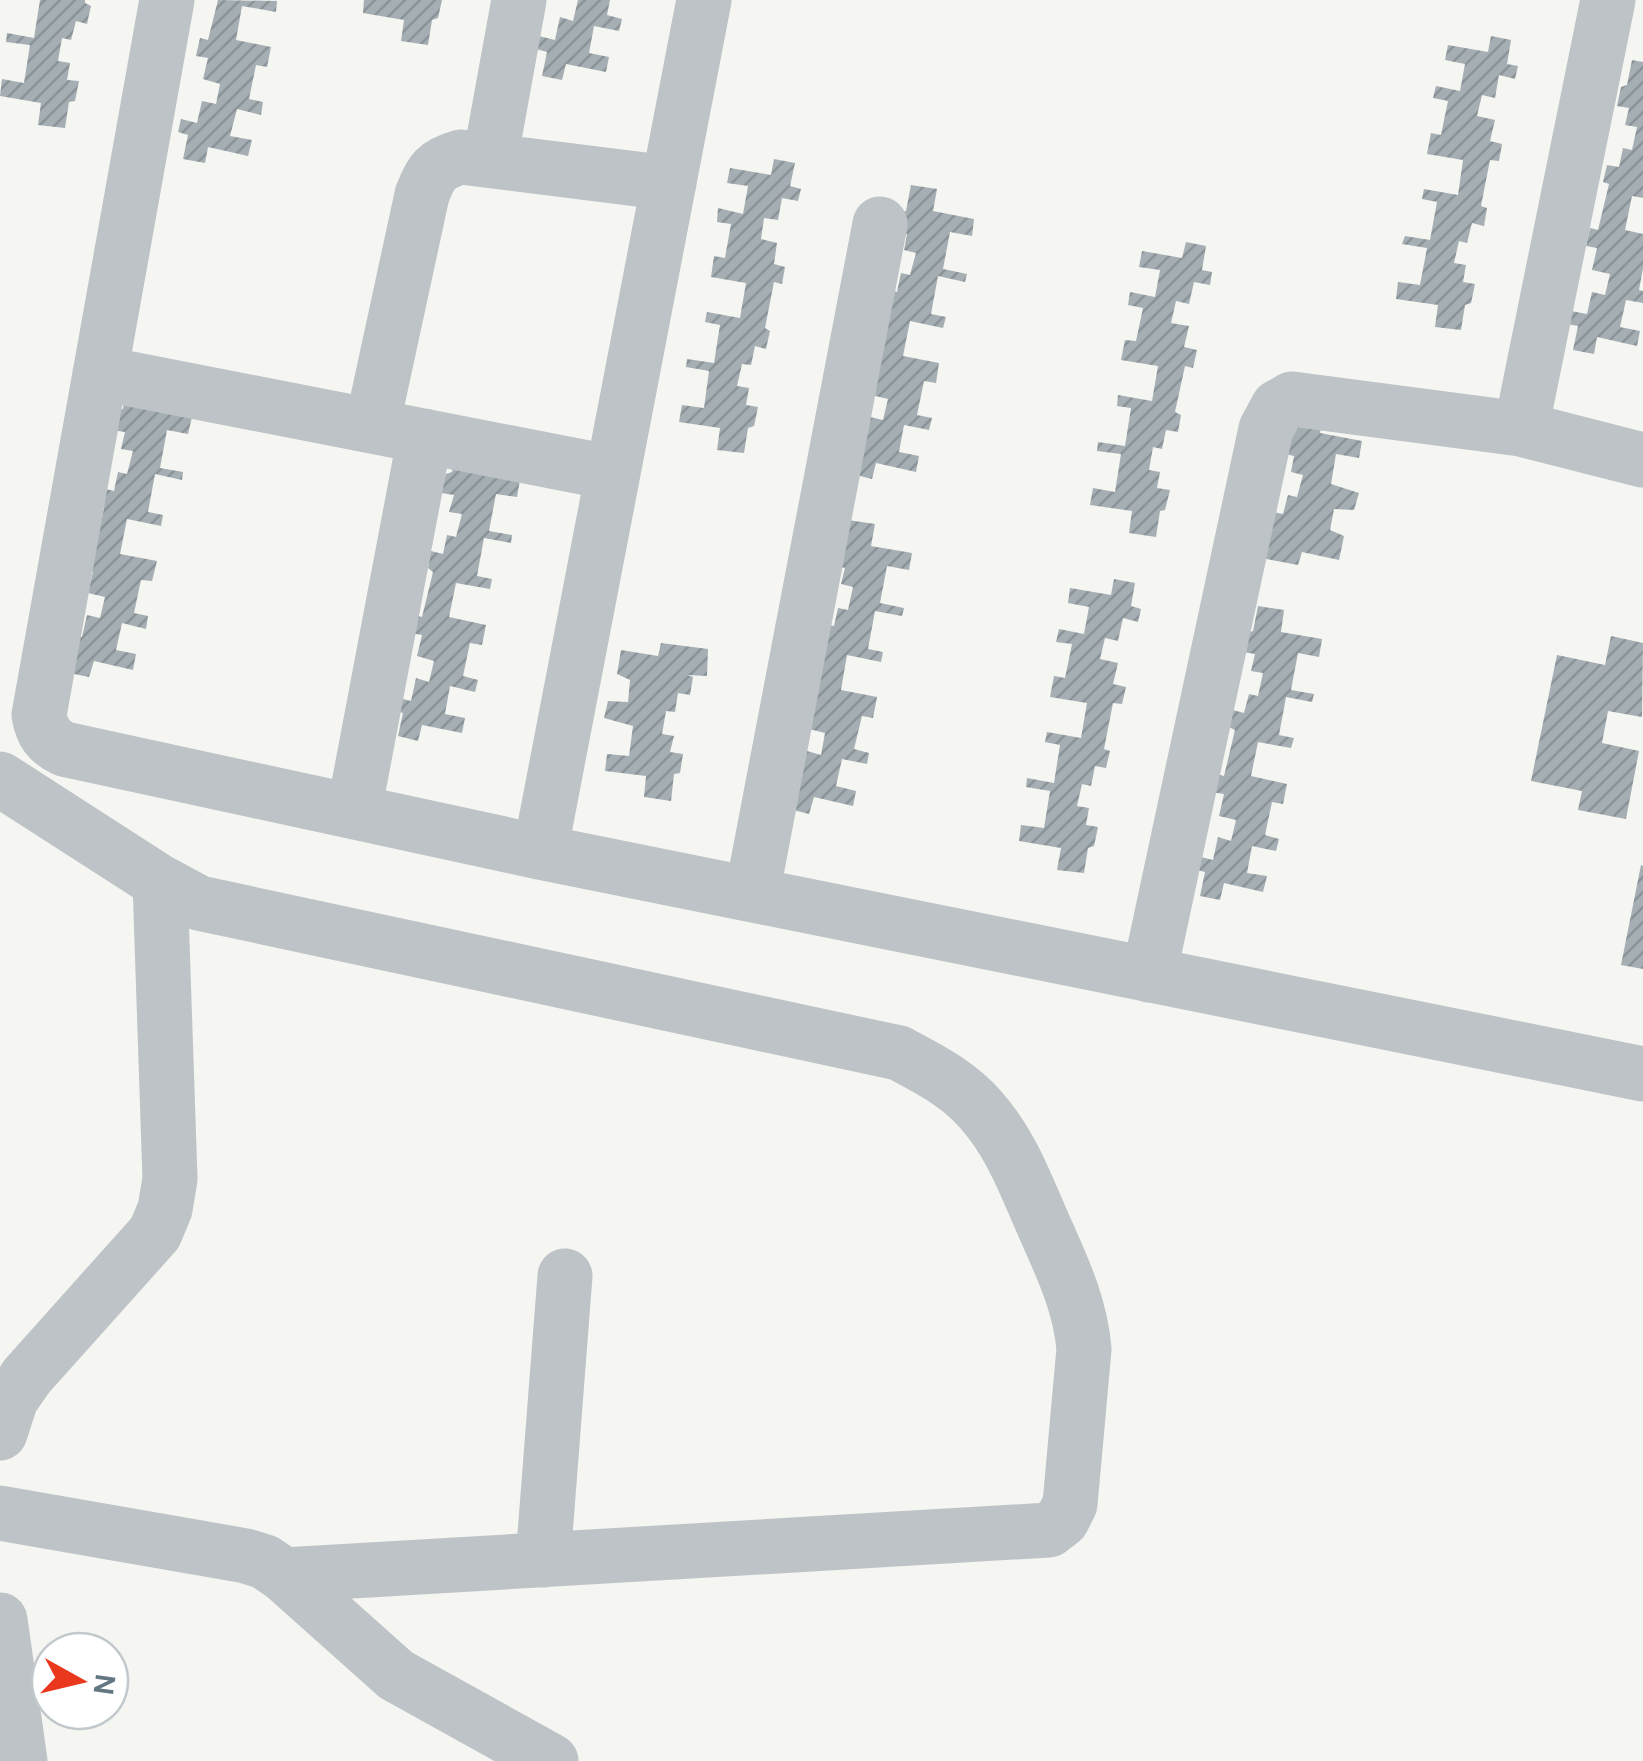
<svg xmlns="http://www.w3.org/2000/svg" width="1643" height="1761" font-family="'DM Sans',sans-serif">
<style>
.building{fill:url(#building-hatch)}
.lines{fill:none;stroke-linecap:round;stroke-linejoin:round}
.minor{stroke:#bdc3c6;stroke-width:55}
</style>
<defs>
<pattern id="building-hatch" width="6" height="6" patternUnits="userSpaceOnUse" patternTransform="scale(2.5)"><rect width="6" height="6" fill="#a5afb3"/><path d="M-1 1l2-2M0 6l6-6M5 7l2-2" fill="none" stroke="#8a9397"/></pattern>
</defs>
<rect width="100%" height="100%" fill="#f5f5f1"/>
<path class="building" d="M 40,0 L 85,0 L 85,3 L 91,6 L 87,24 L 76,21 L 71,40 L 62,38 L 58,61 L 70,63 L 67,80 L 79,81 L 75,101 L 69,102 L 65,128 L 38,125 L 41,103 L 0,96 L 2,79 L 24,83 L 30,45 L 6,42 L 7,33 L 34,38 Z
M 218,0 L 277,1 L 276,12 L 242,6 L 236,40 L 271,47 L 267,67 L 256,65 L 249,99 L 263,102 L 261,115 L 237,109 L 230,136 L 252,140 L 248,156 L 208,147 L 205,163 L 183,159 L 188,135 L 178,132 L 181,119 L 197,123 L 202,101 L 216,104 L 220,84 L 203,79 L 208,58 L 196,56 L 200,38 L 208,40 Z
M 364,0 L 442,0 L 438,18 L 432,20 L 428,45 L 401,41 L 404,20 L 363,13 Z
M 578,0 L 610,0 L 607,15 L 622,19 L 619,31 L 594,26 L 589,53 L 609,57 L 606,72 L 566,64 L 562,80 L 542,76 L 547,52 L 536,49 L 539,36 L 555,40 L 560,17 L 573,21 Z
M 1491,36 L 1511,40 L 1507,64 L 1518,66 L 1515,79 L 1499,75 L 1495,98 L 1482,95 L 1477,116 L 1495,120 L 1490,141 L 1502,144 L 1499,161 L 1490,160 L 1481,206 L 1487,208 L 1484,226 L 1472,223 L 1467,243 L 1459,241 L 1454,263 L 1466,265 L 1463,282 L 1475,284 L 1471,303 L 1465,305 L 1461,330 L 1435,327 L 1438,305 L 1396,299 L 1398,282 L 1420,285 L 1427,248 L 1402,244 L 1405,236 L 1430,240 L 1437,202 L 1422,199 L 1424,189 L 1458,195 L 1463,160 L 1427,154 L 1431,133 L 1441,135 L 1448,101 L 1433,98 L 1436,86 L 1460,91 L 1465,64 L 1445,60 L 1448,45 L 1488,52 Z
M 1632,60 L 1643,62 L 1643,198 L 1632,196 L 1625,230 L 1643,234 L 1643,268 L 1639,290 L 1643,291 L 1643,303 L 1626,300 L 1620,327 L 1640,331 L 1637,346 L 1597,337 L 1594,354 L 1573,350 L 1578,326 L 1567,324 L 1571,311 L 1587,314 L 1592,292 L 1605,295 L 1610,274 L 1592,270 L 1597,248 L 1586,246 L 1590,228 L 1598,230 L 1609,184 L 1603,182 L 1607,165 L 1619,167 L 1623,148 L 1632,150 L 1637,127 L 1625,125 L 1629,108 L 1617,106 L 1621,87 L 1627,85 Z
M 774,159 L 795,163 L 790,186 L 801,189 L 798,201 L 782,198 L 778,220 L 764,218 L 761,239 L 777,243 L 774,264 L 785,267 L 782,284 L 774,282 L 765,328 L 770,331 L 766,349 L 755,346 L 751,365 L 742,364 L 737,386 L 749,388 L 746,405 L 758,407 L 754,426 L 748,428 L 744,453 L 717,450 L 720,428 L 679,422 L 682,405 L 704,408 L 709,371 L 686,367 L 687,359 L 714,363 L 720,325 L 705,322 L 707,312 L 740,318 L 746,283 L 711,277 L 714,256 L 725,258 L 731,224 L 717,222 L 718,208 L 743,214 L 748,186 L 727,183 L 730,168 L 771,175 Z
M 911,185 L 937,189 L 933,211 L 974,219 L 972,236 L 950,232 L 943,269 L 967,274 L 965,282 L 938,276 L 931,314 L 946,317 L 943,328 L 910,321 L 903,356 L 939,363 L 936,383 L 924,381 L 917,415 L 932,418 L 929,430 L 904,425 L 899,452 L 919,456 L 916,472 L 876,463 L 872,479 L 852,474 L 870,417 L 883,420 L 888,399 L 871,395 L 885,289 L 897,292 L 901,273 L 910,275 L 916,253 L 904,250 L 907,234 L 895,231 L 900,212 L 906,211 Z
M 1186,242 L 1206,246 L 1202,270 L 1212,272 L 1210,285 L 1194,282 L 1189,304 L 1176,301 L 1171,323 L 1189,326 L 1184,347 L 1197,350 L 1193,368 L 1185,366 L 1175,412 L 1181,415 L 1178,432 L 1166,430 L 1162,449 L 1153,447 L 1149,470 L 1160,472 L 1157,488 L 1170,490 L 1165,510 L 1160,511 L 1156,537 L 1129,533 L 1132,511 L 1090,505 L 1093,488 L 1115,492 L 1121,454 L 1097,451 L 1098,442 L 1125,446 L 1131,408 L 1117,406 L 1118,395 L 1152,401 L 1158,366 L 1121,360 L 1125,340 L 1136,341 L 1143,308 L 1128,305 L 1130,292 L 1155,297 L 1160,270 L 1139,267 L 1142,251 L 1182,258 Z
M 128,384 L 192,417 L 188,434 L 167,430 L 160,468 L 183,472 L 182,480 L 155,474 L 148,512 L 163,515 L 161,526 L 127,519 L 120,554 L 157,561 L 152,581 L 141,580 L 134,613 L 148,616 L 146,629 L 122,623 L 116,650 L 136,654 L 133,670 L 94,661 L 89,677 L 69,673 L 66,634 L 82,637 L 87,615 L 100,618 L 105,597 L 88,593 L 93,572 L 81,570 L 93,554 L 104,508 L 98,504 L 102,488 L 114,491 L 118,472 L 127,474 L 133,451 L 121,449 L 125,432 L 112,430 L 117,410 L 123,409 Z
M 1297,407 L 1324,412 L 1320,433 L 1362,441 L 1359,458 L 1336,454 L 1331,484 L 1359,493 L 1354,510 L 1334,509 L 1330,530 L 1344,536 L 1339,560 L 1302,552 L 1298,565 L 1251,556 L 1255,529 L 1274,531 L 1268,529 L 1273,512 L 1283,514 L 1288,495 L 1297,497 L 1303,475 L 1291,472 L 1294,456 L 1282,453 Z
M 457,447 L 520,480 L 517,497 L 496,494 L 489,531 L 512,535 L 511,543 L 484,538 L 477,576 L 492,579 L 490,589 L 456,583 L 449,617 L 486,625 L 482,645 L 470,643 L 463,676 L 478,680 L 475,692 L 450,686 L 445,714 L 465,718 L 462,733 L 422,725 L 418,741 L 398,736 L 403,713 L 392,710 L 395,697 L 411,701 L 416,678 L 429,682 L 434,661 L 417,656 L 422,635 L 410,633 L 414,615 L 422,617 L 433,572 L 428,568 L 431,551 L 443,554 L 447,535 L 456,537 L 462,514 L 449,512 L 454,495 L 441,493 L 446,474 L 452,472 Z
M 848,520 L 875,524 L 871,546 L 912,553 L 909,570 L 887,566 L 880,603 L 904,608 L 902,616 L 875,611 L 868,649 L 883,652 L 881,662 L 847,655 L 841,690 L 877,697 L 873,718 L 862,716 L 854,749 L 869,753 L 867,764 L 842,759 L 836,786 L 856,791 L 853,806 L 814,797 L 809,814 L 789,809 L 802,774 L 807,751 L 821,755 L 825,733 L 809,729 L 822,624 L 834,626 L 838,608 L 848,610 L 853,587 L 841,584 L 845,568 L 832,565 Z
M 1114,579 L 1135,583 L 1131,606 L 1141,609 L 1138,622 L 1123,618 L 1118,641 L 1105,638 L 1100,659 L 1118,663 L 1113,684 L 1126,687 L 1122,704 L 1113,703 L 1104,749 L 1110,751 L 1106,768 L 1095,766 L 1091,786 L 1082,784 L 1077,806 L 1089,808 L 1086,825 L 1098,827 L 1094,846 L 1088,848 L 1084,873 L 1057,870 L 1061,848 L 1019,841 L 1021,825 L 1044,828 L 1050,791 L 1026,787 L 1027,778 L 1054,783 L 1060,745 L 1045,742 L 1047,732 L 1081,738 L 1087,703 L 1050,697 L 1054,676 L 1065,678 L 1072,644 L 1056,642 L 1059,629 L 1084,634 L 1089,607 L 1068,603 L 1070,588 L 1111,595 Z
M 1258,606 L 1284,610 L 1281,632 L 1322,639 L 1319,657 L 1298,653 L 1291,690 L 1314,694 L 1312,702 L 1286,697 L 1279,735 L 1294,738 L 1291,748 L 1258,742 L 1251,776 L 1287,784 L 1283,804 L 1272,802 L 1265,835 L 1279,839 L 1276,851 L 1252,846 L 1247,873 L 1267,876 L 1263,892 L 1224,883 L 1220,900 L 1200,896 L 1205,872 L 1194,869 L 1197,856 L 1213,860 L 1218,837 L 1231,841 L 1236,820 L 1219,816 L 1224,794 L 1211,792 L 1216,774 L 1224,776 L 1235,730 L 1229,727 L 1233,710 L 1244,713 L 1249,694 L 1258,696 L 1263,673 L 1251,671 L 1255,654 L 1243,652 L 1247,633 L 1253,631 Z
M 1611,636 L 1643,643 L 1642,717 L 1608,711 L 1602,743 L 1639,751 L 1626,819 L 1578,810 L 1582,791 L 1531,781 L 1557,655 L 1605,665 Z
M 661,643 L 708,649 L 707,676 L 687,675 L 693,677 L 690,695 L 678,693 L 675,712 L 666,711 L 662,734 L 674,736 L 670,752 L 683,754 L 680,773 L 674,774 L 671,801 L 644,797 L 646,776 L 605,771 L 607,754 L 629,756 L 633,726 L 604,718 L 608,701 L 628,702 L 630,680 L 617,674 L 621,650 L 658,656 Z
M 1641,865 L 1643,866 L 1643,969 L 1621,965 Z"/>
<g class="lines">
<path class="minor" d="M 167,0 L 39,715 C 42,732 48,741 64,749 L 540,852 L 1643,1074
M 490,160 L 519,0
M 100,373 L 613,473
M 372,426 L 422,195 C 431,171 436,164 461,157 L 669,183
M 1521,429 L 1608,0
M 0,779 L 160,882 L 199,903 L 899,1053 C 929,1069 959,1084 981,1110 C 1010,1143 1023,1178 1040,1217 C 1059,1261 1080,1301 1084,1349 L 1070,1504 L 1062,1520 L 1049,1530 L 284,1575
M 354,811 L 425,436
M 540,852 L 704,0
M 752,894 L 880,224
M 1149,975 L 1266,429 L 1278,407 L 1292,399 L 1521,429 L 1643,460
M 0,1433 L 11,1399 L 27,1376 L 155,1233 L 165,1209 L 170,1179 L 160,882
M 0,1513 L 246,1556 L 265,1562 L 284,1575 L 396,1675 L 551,1761
M 543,1560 L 565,1276
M 0,1620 L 20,1761"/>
</g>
<g transform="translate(80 1681) rotate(98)"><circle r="48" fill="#ffffff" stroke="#c1c9cd" stroke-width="2.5"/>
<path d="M0-8L18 38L0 25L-18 38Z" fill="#e9381d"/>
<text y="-15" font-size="28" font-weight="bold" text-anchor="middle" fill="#637883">N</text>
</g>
</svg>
